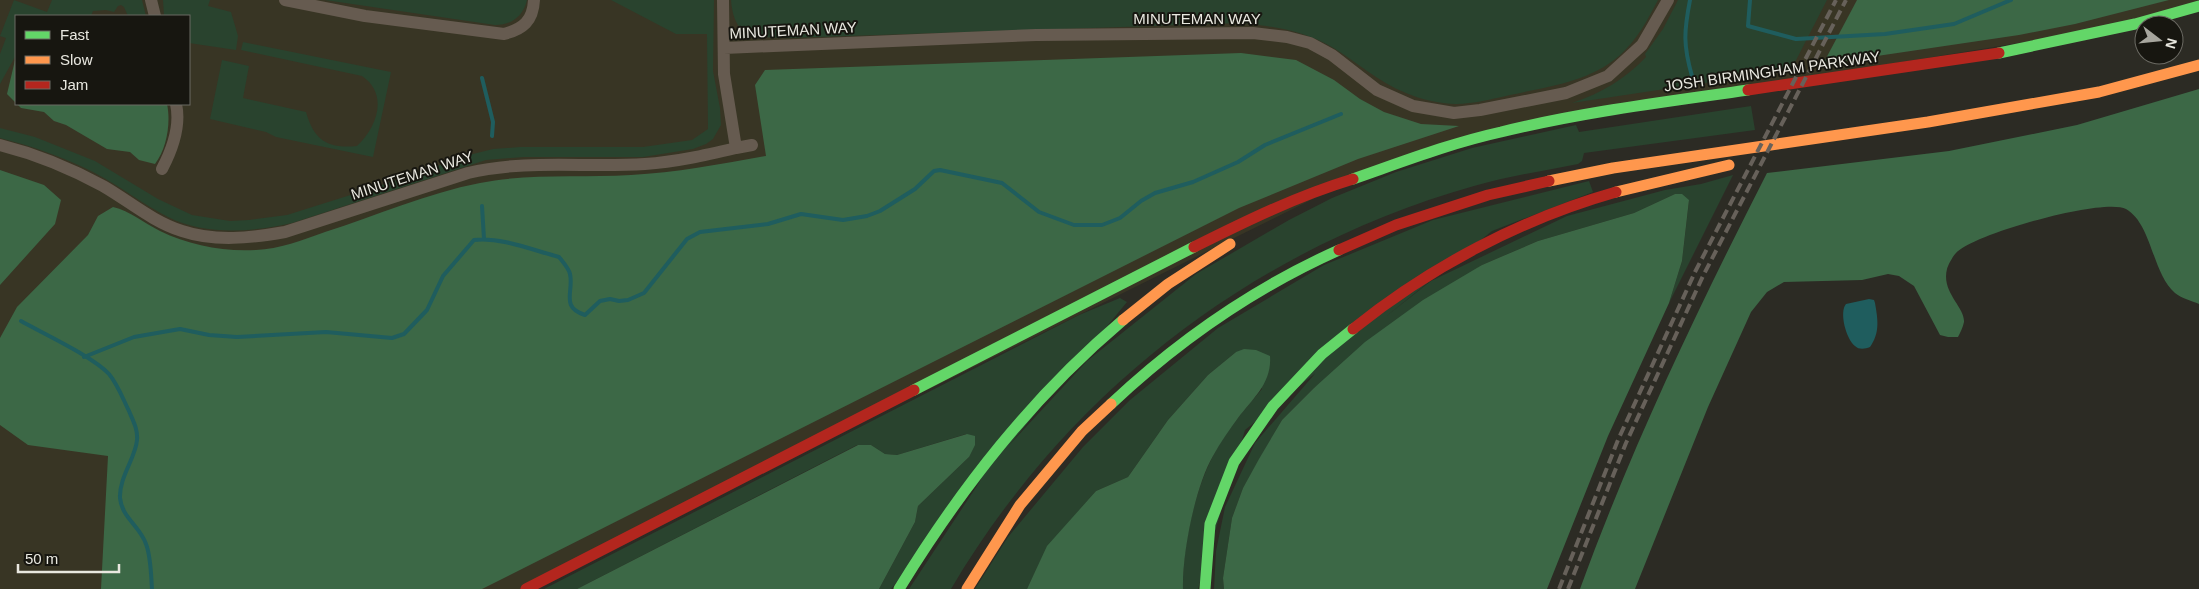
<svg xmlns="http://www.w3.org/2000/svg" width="2199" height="589" font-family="Helvetica,sans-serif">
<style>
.built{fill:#383524;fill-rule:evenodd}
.green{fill:#29432e}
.forest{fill:#3c6846}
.water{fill:#1f5d5e}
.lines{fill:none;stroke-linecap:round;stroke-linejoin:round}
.stream{stroke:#1f5d5e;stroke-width:4}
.street{stroke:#665b50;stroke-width:12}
.fast{stroke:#63d668;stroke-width:11}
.slow{stroke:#ff974d;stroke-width:11}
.jam{stroke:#b3261e;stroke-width:11}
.rail{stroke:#67615a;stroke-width:4;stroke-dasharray:10 5;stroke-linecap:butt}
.labels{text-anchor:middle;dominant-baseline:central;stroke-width:4;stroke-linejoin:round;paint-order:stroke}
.street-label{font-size:15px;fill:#e9e8e0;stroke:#171610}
</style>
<rect width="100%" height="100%" fill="#2c2b24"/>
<path class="built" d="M 0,0 L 2199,0 L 2135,24 L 1572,116 L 1353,179 L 526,589 L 0,589 ZM 16,16 L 189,16 L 189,104 L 16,104 Z"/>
<path class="green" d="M 14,0 L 47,12 L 52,0 L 142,0 L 146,16 L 128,16 L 124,7 L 121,5 L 118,6 L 114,12 L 106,10 L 93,11 L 91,16 L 16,16 L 16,55 L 0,84 L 0,54 L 6,38 L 0,36 Z
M 163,0 L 210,0 L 208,6 L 231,12 L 238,36 L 236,50 L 189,43 L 189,16 L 164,16 Z
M 325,0 L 527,0 C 523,17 511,25 495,25 Z
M 611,0 L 714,0 L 713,71 L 720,108 L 721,125 L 713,139 L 706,144 L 693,149 L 643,157 L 524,157 L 486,160 L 292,223 C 252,232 206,236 168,217 C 142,204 119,185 93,172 C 63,157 32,146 0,138 L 0,128 L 35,137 L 95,161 L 158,199 L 192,215 L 230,221 L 249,220 L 287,215 L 379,186 L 469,155 L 493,149 L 520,147 L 643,147 L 692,140 L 708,129 L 707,34 L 676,34 Z
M 731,0 L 1658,0 C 1647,21 1637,40 1619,56 C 1589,82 1547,87 1510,95 C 1496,98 1482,102 1469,103 C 1448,106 1425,101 1406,93 C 1378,82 1357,62 1332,47 C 1304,31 1273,26 1241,23 L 787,38 C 754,37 734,39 731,0 Z
M 1678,0 L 1827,0 L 1792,68 L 1778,72 L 1572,103 C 1602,93 1625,79 1646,57 L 1645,54 L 1663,29 Z
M 243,42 L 391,72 L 373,157 L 276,137 L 266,132 L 210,119 L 222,60 L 249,66 L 243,98 L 306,112 C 314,140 327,149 357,146 C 377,128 389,94 362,76 L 241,50 Z
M 1751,106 L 1755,130 L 1584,153 L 1582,161 L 1578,164 C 1543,171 1508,176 1474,186 C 1254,248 1067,392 951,589 L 909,589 L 990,466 L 1087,361 L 1196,274 L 1289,220 L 1332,198 L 1396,172 L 1472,148 L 1576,125 L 1579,132 Z
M 1733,175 L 1669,303 L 1682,261 L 1689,201 L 1675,194 L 1634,213 L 1538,241 L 1482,265 L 1314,388 L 1282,420 L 1243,488 L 1232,518 L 1223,578 L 1224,589 L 1214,589 L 1216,551 L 1225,507 L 1255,443 L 1319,369 L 1431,281 L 1567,216 L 1665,190 L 1701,184 Z
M 1589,181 L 1593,192 L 1492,231 L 1245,430 L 1198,589 L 1183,589 C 1182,550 1194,493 1212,458 C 1224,433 1244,410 1262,389 L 1236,352 L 1208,375 L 1168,420 L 1128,477 L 1096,491 L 1048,546 L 1027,589 L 975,589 L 1008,537 L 1083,447 L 1130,400 L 1218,328 L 1324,265 L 1433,220 Z
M 1120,298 L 1127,302 L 891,589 L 879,589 L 915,522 L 918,506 L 969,457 L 966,434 L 897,455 L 885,454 L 871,445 L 857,445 L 577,589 L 544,589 L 1079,315 Z"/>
<path class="forest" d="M 1857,0 L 2169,0 L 2075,24 L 2019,35 L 1823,64 Z
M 1241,53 L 1296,60 L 1334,80 L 1360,99 L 1384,112 L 1421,124 L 1459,126 L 1358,159 L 1239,208 L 482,589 L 101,589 L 108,456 L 28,445 L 0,425 L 0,338 L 17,307 L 88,235 L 98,216 L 113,207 C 130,211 144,223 160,231 C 189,245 223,252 256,250 C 279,249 303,240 325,232 C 376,216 427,193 480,183 C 530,173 581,178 631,175 C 676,173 721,164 766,156 L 755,85 L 765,70 Z
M 16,56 L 16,104 L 167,104 C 171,122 167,149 155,164 L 139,160 L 130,152 L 107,149 L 66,125 L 54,121 L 44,112 L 21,108 L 7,94 Z
M 2199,89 L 2199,304 C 2192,301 2181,298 2175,293 C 2152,273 2152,224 2126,209 C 2104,197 1973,234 1956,253 C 1953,256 1948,265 1947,269 C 1941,292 1965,307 1964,322 C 1963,327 1960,333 1958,337 L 1948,337 L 1940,335 L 1914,286 L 1899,276 L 1888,274 L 1862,280 L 1784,282 L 1767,292 L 1751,312 L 1708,407 L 1635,589 L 1580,589 C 1632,446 1698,308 1767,173 L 1949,151 L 2077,125 Z
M 0,170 L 44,185 L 61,200 L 55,224 L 0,285 Z
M 1675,194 L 1682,194 L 1689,200 L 1682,261 L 1669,303 L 1608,436 L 1547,589 L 1224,589 L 1223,578 L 1232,518 L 1243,488 L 1259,459 L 1282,420 L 1314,388 L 1365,342 L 1423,300 L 1482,265 L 1538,241 L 1634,213 Z
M 1244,349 L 1256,350 L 1270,356 C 1272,383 1253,398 1238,418 C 1229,430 1220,443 1213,456 C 1195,487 1182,554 1183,589 L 1027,589 L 1047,546 L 1096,491 L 1128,477 L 1168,420 L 1208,375 L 1236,352 Z
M 967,434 L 975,436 L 975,445 L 969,457 L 918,506 L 915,522 L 879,589 L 577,589 L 858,445 L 871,445 L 885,454 L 897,455 Z"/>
<path class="water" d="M 1869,299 L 1874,300 L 1875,303 C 1878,320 1880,333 1870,347 C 1865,349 1859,350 1855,346 C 1846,339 1839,312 1846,304 Z"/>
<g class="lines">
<path class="stream" d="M 1690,0 C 1684,31 1683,45 1692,76
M 1750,0 L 1748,26 L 1796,39 L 1885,34 L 1954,24 L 2011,0
M 482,78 L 493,122 L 492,136
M 482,206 L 484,239
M 21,321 C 44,334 92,356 109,374 C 118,385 123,399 129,411 C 133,421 138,429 137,440 C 136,457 119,477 120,498 C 122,518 140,526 146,544 C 151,557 151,575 152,589
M 84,357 L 134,337 L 180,329 L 209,335 L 237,337 L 326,332 L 392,338 L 404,334 L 427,310 L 443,276 L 474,240 C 502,237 532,250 559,257 C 563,262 569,269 570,274 C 574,292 560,307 585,315 L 600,301 L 610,299 L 619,301 L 628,300 L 644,293 L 687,239 L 700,232 L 768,224 L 801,214 L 843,220 L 867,216 L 880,211 L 915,189 L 934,171 L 940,170 L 1002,183 L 1039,212 L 1074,225 L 1102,225 L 1120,218 L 1141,201 L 1155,193 L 1193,182 L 1238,162 L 1265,145 L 1341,114"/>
<path class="street" d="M 151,0 L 155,16
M 285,0 L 365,16 L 504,34 C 523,29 533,21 534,0
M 724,48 L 1036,35 L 1253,33 L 1287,37 L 1310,43 L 1332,55 L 1377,90 L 1413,106 L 1454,113 L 1480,110 L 1566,93 L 1608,76 L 1642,45 L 1668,0
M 0,145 C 36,154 70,168 103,186 C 129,201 153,222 182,231 C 215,242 251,238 285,232 L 468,173 C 526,159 586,168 645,164 C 676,162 706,155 736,148 L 724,74 L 723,0
M 736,148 L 752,145
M 162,169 C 172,150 181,126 176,104"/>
<path class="fast" d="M 1999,53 L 2135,24 L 2199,6
M 1353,179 C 1402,162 1451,143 1501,132 C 1582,112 1665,102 1748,90
M 914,390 L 1194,247
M 1111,404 C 1178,341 1254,288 1339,250
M 899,589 C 961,488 1032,397 1123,320
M 1205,589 L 1210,524 L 1234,462 L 1273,406 L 1322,354 L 1353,329"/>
<path class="slow" d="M 1928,122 L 2099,92 L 2199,65
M 1549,181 L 1613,168 L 1928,122
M 1616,192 L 1729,165
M 1123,320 L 1168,284 L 1230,244
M 967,589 L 1020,505 L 1082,431 L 1111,404"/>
<path class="jam" d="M 1748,90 L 1999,53
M 1194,247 C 1246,221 1297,196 1353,179
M 1339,250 L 1396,225 L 1488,195 L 1549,181
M 1353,329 C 1430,267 1521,219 1616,192
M 526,589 L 914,390"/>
<path class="rail" d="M 1559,589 L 1618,440 L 1695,272 L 1836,0
M 1568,589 L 1626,443 L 1703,276 L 1846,0"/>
</g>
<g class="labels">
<g class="street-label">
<text x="1197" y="18">MINUTEMAN WAY</text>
<text transform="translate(793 30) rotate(-3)">MINUTEMAN WAY</text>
<text transform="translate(1772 71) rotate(-8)">JOSH BIRMINGHAM PARKWAY</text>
<text transform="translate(412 175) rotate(-18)">MINUTEMAN WAY</text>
</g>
</g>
<rect x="15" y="15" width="175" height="90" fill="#171610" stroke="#6b6a63"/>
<rect x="25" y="31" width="25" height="8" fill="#63d668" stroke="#6b6a63"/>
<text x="60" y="40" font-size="15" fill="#e9e8e0">Fast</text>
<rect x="25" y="56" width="25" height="8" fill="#ff974d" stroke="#6b6a63"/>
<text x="60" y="65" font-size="15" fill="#e9e8e0">Slow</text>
<rect x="25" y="81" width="25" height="8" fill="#b3261e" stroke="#6b6a63"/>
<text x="60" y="90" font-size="15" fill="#e9e8e0">Jam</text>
<g transform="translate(2159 40) rotate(106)"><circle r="24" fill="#171610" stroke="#6b6a63"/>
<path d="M0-4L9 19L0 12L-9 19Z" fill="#a7a69e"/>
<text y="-8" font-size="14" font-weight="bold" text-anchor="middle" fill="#e9e8e0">N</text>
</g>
<path d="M18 564v8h101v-8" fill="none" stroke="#e9e8e0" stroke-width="2.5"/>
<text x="25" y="564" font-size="15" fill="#e9e8e0" stroke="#171610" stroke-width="4" paint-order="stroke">50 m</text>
</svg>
